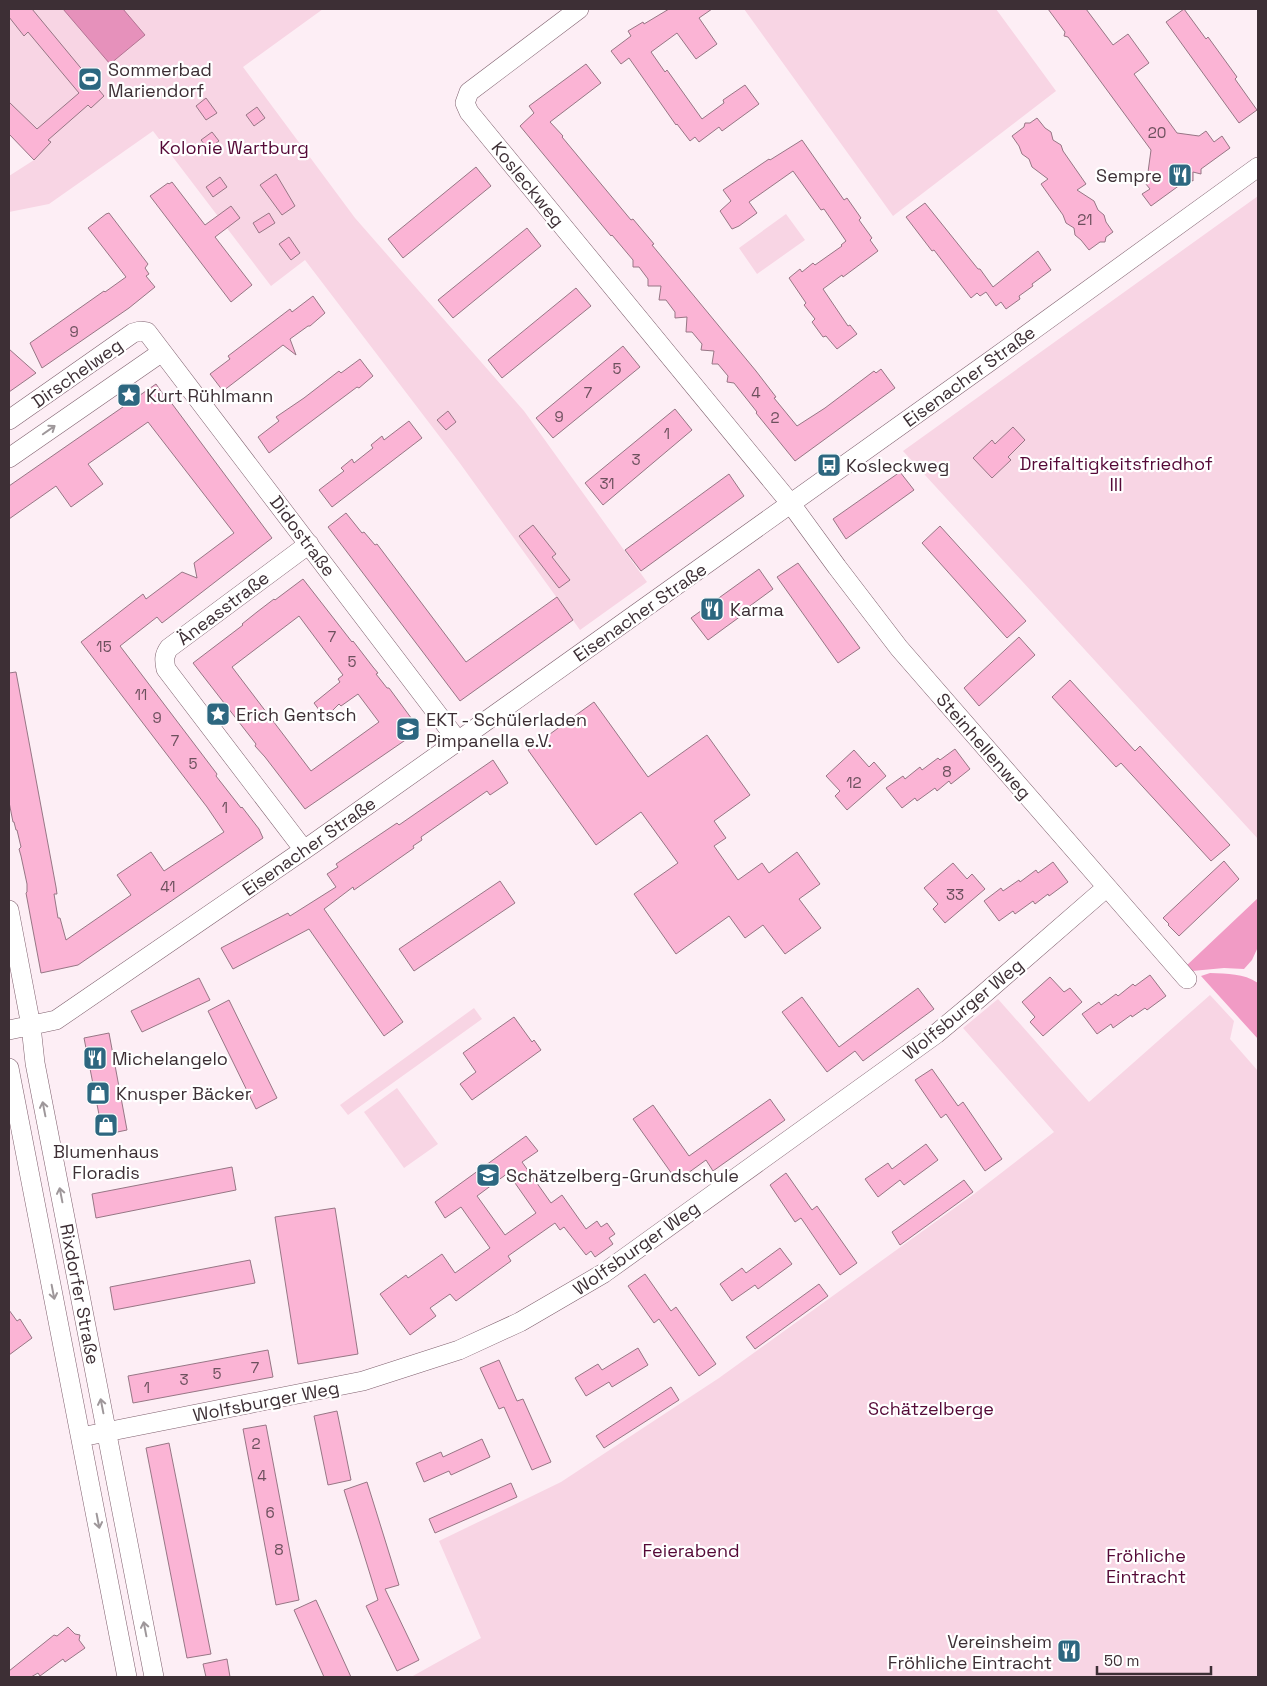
<svg xmlns="http://www.w3.org/2000/svg" width="1267" height="1686" font-family="'Space Grotesk',sans-serif">
<style>
.green{fill:#f8d5e4}
.forest{fill:#f19bc5}
.water{fill:#e691bb;stroke:#b37493}
.building{fill:#fbb4d5;stroke:#977685;fill-rule:evenodd}
.lines{fill:none;stroke-linecap:round;stroke-linejoin:round}
.minor-casing{stroke:#7f606e;stroke-width:20}
.minor{stroke:#fff;stroke-width:19}
.oneway{stroke:#9e979a}
.labels{text-anchor:middle;dominant-baseline:central;stroke-width:4.5;stroke-linejoin:round;paint-order:stroke}
.number-label{font-size:15px;fill:#6c505d}
.poi-label{font-size:18px;fill:#3d2f35;stroke:#fff;text-anchor:start}
.park-label{font-size:18px;fill:#550937;stroke:#fff}
.street-label{font-size:18px;fill:#3d2f35;stroke:#fff}
</style>
<rect width="100%" height="100%" fill="#fdeef5"/>
<path class="green" d="M 9,9 L 323,9 L 243,67 L 355,218 L 524,411 L 647,582 L 580,630 L 459,462 L 305,260 L 271,286 L 153,131 L 49,204 L 9,212 L 9,176 L 34,160 L 9,134 Z
M 744,9 L 996,9 L 1056,91 L 893,216 Z
M 1258,196 L 1258,839 L 903,451 Z
M 786,214 L 805,240 L 757,274 L 739,248 Z
M 1210,995 L 1234,1021 L 1230,1039 L 1258,1071 L 1258,1677 L 411,1677 L 481,1638 L 439,1541 L 561,1482 L 719,1378 L 974,1194 L 1054,1132 L 963,1028 L 998,999 L 1089,1102 Z
M 474,1008 L 482,1019 L 348,1115 L 340,1105 Z
M 397,1088 L 438,1144 L 404,1168 L 364,1112 Z"/>
<path class="forest" d="M 1258,898 L 1258,947 L 1252,960 L 1244,969 L 1224,968 L 1192,971 L 1185,967 Z
M 1210,973 C 1228,974 1243,973 1258,983 L 1258,1039 L 1201,976 Z"/>
<path class="water" d="M 63,9 L 123,9 L 145,35 L 110,64 Z"/>
<path class="building" d="M 9,9 L 32,9 L 104,96 L 91,108 L 88,105 L 48,140 L 51,142 L 34,160 L 9,134 L 9,102 L 37,129 L 79,93 L 28,32 L 24,36 L 9,17 Z
M 669,9 L 712,9 L 699,18 L 717,44 L 696,59 L 677,33 L 651,52 L 665,72 L 667,70 L 702,119 L 724,103 L 723,100 L 745,85 L 759,104 L 722,131 L 719,127 L 699,142 L 695,137 L 690,141 L 677,124 L 676,125 L 629,58 L 621,64 L 611,51 L 631,36 L 628,31 L 643,22 L 644,24 Z
M 1048,9 L 1086,9 L 1113,45 L 1128,34 L 1149,63 L 1134,74 L 1177,133 L 1199,136 L 1206,131 L 1214,142 L 1222,136 L 1230,148 L 1201,169 L 1201,174 L 1193,172 L 1193,181 L 1184,177 L 1184,182 L 1151,206 L 1142,194 L 1150,189 L 1141,178 L 1148,172 L 1151,150 L 1068,37 L 1064,36 L 1065,32 Z
M 1184,9 L 1206,39 L 1208,37 L 1237,77 L 1235,79 L 1257,110 L 1239,123 L 1166,22 Z
M 586,64 L 601,83 L 550,122 L 563,136 L 562,137 L 631,220 L 633,219 L 654,244 L 652,245 L 756,371 L 776,397 L 774,398 L 797,426 L 825,408 L 874,371 L 876,373 L 881,369 L 895,388 L 795,461 L 756,413 L 757,412 L 734,383 L 727,382 L 728,376 L 718,364 L 712,364 L 714,351 L 701,350 L 702,344 L 692,332 L 686,332 L 687,317 L 675,318 L 675,312 L 666,300 L 659,300 L 661,286 L 648,286 L 648,279 L 639,267 L 633,267 L 633,260 L 612,235 L 611,236 L 520,126 L 534,113 L 529,106 Z
M 206,98 L 217,113 L 206,120 L 196,106 Z
M 257,107 L 265,118 L 254,126 L 246,115 Z
M 1037,118 L 1045,128 L 1051,132 L 1053,140 L 1061,145 L 1063,151 L 1086,184 L 1077,190 L 1094,201 L 1098,210 L 1104,215 L 1106,222 L 1113,232 L 1106,237 L 1105,242 L 1100,242 L 1089,250 L 1081,240 L 1075,235 L 1074,228 L 1066,223 L 1063,215 L 1041,184 L 1048,179 L 1032,167 L 1029,159 L 1022,154 L 1019,146 L 1012,136 L 1024,127 L 1025,123 L 1030,123 Z
M 212,132 L 219,141 L 208,149 L 201,140 Z
M 802,140 L 844,200 L 847,198 L 861,218 L 859,220 L 872,238 L 870,240 L 878,251 L 843,277 L 842,275 L 823,289 L 848,326 L 850,325 L 857,334 L 837,349 L 826,336 L 823,337 L 812,322 L 815,319 L 804,305 L 806,303 L 789,278 L 800,269 L 802,272 L 813,263 L 815,265 L 842,246 L 841,245 L 846,241 L 824,209 L 821,210 L 793,171 L 749,202 L 757,213 L 739,226 L 732,229 L 720,211 L 731,201 L 723,190 L 769,159 L 770,160 Z
M 476,167 L 491,186 L 403,258 L 388,239 Z
M 276,174 L 295,206 L 282,215 L 260,185 Z
M 220,177 L 227,187 L 213,197 L 206,187 Z
M 172,182 L 205,225 L 231,206 L 240,218 L 215,237 L 252,285 L 231,302 L 150,196 L 168,183 L 169,184 Z
M 925,203 L 978,269 L 980,269 L 993,287 L 1038,251 L 1051,270 L 1032,284 L 1033,286 L 1019,296 L 1020,299 L 1006,309 L 1001,302 L 996,306 L 986,292 L 980,296 L 977,293 L 971,298 L 934,250 L 932,251 L 906,217 Z
M 109,213 L 148,264 L 145,268 L 149,274 L 146,276 L 155,287 L 129,308 L 42,368 L 30,343 L 104,291 L 105,292 L 126,277 L 88,228 L 106,214 Z
M 269,213 L 275,223 L 259,233 L 253,223 Z
M 527,228 L 541,246 L 453,318 L 438,300 Z
M 289,237 L 300,253 L 291,260 L 279,244 Z
M 576,288 L 591,306 L 502,378 L 488,360 Z
M 313,296 L 325,313 L 310,326 L 308,326 L 290,339 L 296,355 L 283,345 L 223,391 L 210,374 L 230,359 L 228,356 L 269,325 L 290,309 L 292,312 Z
M 623,346 L 640,367 L 553,438 L 536,418 Z
M 9,349 L 36,373 L 9,392 Z
M 360,359 L 373,376 L 359,388 L 357,387 L 269,453 L 258,437 L 279,421 L 276,417 L 304,398 L 339,371 L 341,373 Z
M 156,384 L 163,394 L 164,393 L 272,538 L 162,623 L 157,617 L 120,646 L 217,774 L 216,776 L 241,808 L 242,807 L 259,829 L 263,838 L 78,965 L 41,973 L 26,893 L 27,892 L 27,884 L 21,856 L 19,849 L 21,847 L 17,830 L 16,830 L 14,822 L 13,822 L 9,802 L 9,673 L 16,672 L 56,887 L 57,894 L 54,894 L 58,918 L 60,918 L 66,940 L 131,895 L 117,875 L 151,852 L 164,871 L 224,832 L 207,807 L 81,642 L 143,594 L 146,599 L 182,572 L 197,578 L 194,563 L 234,533 L 148,422 L 88,464 L 103,484 L 71,507 L 56,486 L 9,519 L 9,486 Z
M 675,409 L 692,430 L 603,505 L 585,483 Z
M 448,411 L 456,422 L 446,430 L 437,420 Z
M 409,421 L 422,438 L 332,507 L 319,490 L 344,471 L 341,468 L 352,459 L 354,463 L 373,448 L 371,445 L 382,436 L 384,440 Z
M 1013,427 L 1025,440 L 1008,457 L 1011,460 L 992,478 L 973,458 L 992,440 L 995,444 Z
M 900,472 L 914,490 L 846,539 L 833,519 Z
M 729,474 L 744,496 L 641,571 L 625,550 Z
M 346,513 L 362,533 L 364,532 L 375,545 L 377,544 L 466,662 L 557,597 L 573,620 L 460,701 L 328,527 Z
M 533,525 L 556,554 L 552,557 L 570,580 L 559,588 L 519,536 Z
M 940,526 L 1026,621 L 1007,638 L 922,543 Z
M 798,563 L 860,648 L 838,663 L 777,577 Z
M 759,569 L 773,589 L 743,611 L 745,613 L 708,640 L 691,618 Z
M 303,579 L 352,642 L 353,641 L 373,667 L 378,673 L 376,674 L 387,688 L 389,688 L 420,730 L 305,809 L 265,757 L 255,746 L 256,744 L 193,663 L 243,625 L 242,624 L 257,612 L 274,599 L 275,600 ZM 299,616 L 343,675 L 338,679 L 340,682 L 314,703 L 325,718 L 339,704 L 341,706 L 358,694 L 379,722 L 311,771 L 232,667 Z
M 1019,637 L 1035,655 L 979,706 L 964,688 Z
M 1070,680 L 1135,751 L 1140,746 L 1230,845 L 1211,861 L 1121,763 L 1116,767 L 1052,697 Z
M 594,702 L 648,777 L 707,735 L 750,795 L 714,821 L 726,838 L 714,846 L 738,880 L 762,863 L 769,873 L 797,852 L 820,884 L 799,899 L 821,928 L 785,954 L 763,925 L 745,938 L 729,916 L 676,954 L 634,894 L 678,863 L 641,812 L 596,845 L 528,750 Z
M 955,749 L 970,769 L 951,784 L 949,781 L 937,791 L 935,788 L 917,801 L 915,798 L 902,808 L 886,788 L 903,776 L 905,779 L 920,767 L 922,770 L 938,758 L 940,760 Z
M 854,750 L 869,767 L 874,762 L 886,776 L 847,810 L 835,796 L 840,791 L 826,776 Z
M 493,760 L 508,783 L 490,795 L 487,791 L 421,837 L 422,840 L 413,846 L 414,848 L 354,890 L 353,887 L 324,909 L 403,1022 L 384,1036 L 309,929 L 233,969 L 221,948 L 288,913 L 290,916 L 336,887 L 327,874 L 338,867 L 336,864 L 397,823 L 399,825 Z
M 1224,861 L 1239,879 L 1179,936 L 1168,925 L 1169,924 L 1163,918 Z
M 1053,862 L 1068,882 L 1049,896 L 1048,894 L 1035,904 L 1033,901 L 1015,914 L 1013,911 L 999,921 L 984,901 L 1001,888 L 1003,891 L 1019,880 L 1020,882 L 1036,870 L 1038,873 Z
M 953,863 L 967,879 L 972,874 L 985,889 L 945,923 L 933,909 L 938,904 L 924,888 Z
M 500,881 L 515,903 L 414,971 L 399,949 Z
M 1150,975 L 1166,996 L 1147,1010 L 1145,1008 L 1132,1017 L 1131,1015 L 1113,1028 L 1111,1024 L 1097,1034 L 1082,1014 L 1099,1002 L 1101,1005 L 1116,994 L 1118,996 L 1133,984 L 1135,986 Z
M 1050,977 L 1064,992 L 1070,988 L 1082,1002 L 1043,1036 L 1030,1022 L 1035,1017 L 1022,1002 Z
M 199,978 L 210,1000 L 142,1032 L 131,1011 Z
M 918,988 L 934,1009 L 863,1061 L 855,1051 L 827,1072 L 782,1012 L 802,997 L 839,1047 Z
M 229,1000 L 277,1098 L 256,1109 L 208,1011 Z
M 514,1017 L 532,1042 L 534,1040 L 541,1050 L 472,1100 L 460,1084 L 476,1072 L 463,1053 Z
M 109,1033 L 127,1130 L 103,1135 L 84,1038 Z
M 932,1069 L 958,1106 L 963,1102 L 1002,1159 L 985,1171 L 946,1114 L 941,1118 L 915,1080 Z
M 770,1099 L 785,1120 L 713,1171 L 706,1160 L 677,1181 L 633,1119 L 653,1105 L 689,1156 Z
M 526,1136 L 538,1151 L 522,1162 L 551,1203 L 562,1195 L 586,1229 L 597,1221 L 601,1227 L 607,1223 L 615,1234 L 609,1238 L 613,1244 L 595,1257 L 591,1251 L 586,1255 L 564,1227 L 560,1230 L 555,1223 L 508,1256 L 511,1261 L 456,1301 L 450,1294 L 430,1308 L 436,1316 L 410,1335 L 380,1294 L 406,1275 L 408,1278 L 442,1254 L 455,1273 L 490,1248 L 461,1207 L 445,1218 L 435,1202 ZM 508,1173 L 536,1213 L 505,1235 L 477,1196 Z
M 926,1144 L 938,1160 L 904,1185 L 900,1180 L 878,1197 L 865,1179 L 888,1163 L 892,1169 Z
M 232,1167 L 236,1190 L 96,1218 L 92,1194 Z
M 786,1173 L 812,1210 L 817,1206 L 857,1263 L 840,1275 L 801,1218 L 795,1222 L 770,1185 Z
M 964,1180 L 973,1192 L 900,1245 L 892,1232 Z
M 335,1208 L 358,1354 L 298,1364 L 275,1217 Z
M 780,1248 L 792,1264 L 758,1289 L 755,1285 L 732,1301 L 720,1284 L 742,1268 L 746,1273 Z
M 250,1260 L 255,1283 L 114,1310 L 110,1287 Z
M 645,1274 L 671,1311 L 676,1307 L 716,1364 L 699,1376 L 659,1319 L 654,1323 L 628,1286 Z
M 819,1284 L 828,1296 L 755,1349 L 746,1337 Z
M 9,1310 L 17,1321 L 20,1319 L 32,1338 L 9,1355 Z
M 638,1348 L 648,1365 L 612,1387 L 609,1382 L 586,1396 L 575,1378 L 598,1364 L 602,1370 Z
M 268,1350 L 273,1377 L 133,1403 L 128,1376 Z
M 499,1360 L 517,1401 L 523,1399 L 551,1462 L 532,1470 L 504,1407 L 499,1409 L 480,1368 Z
M 671,1387 L 679,1400 L 604,1448 L 596,1436 Z
M 337,1411 L 351,1480 L 328,1485 L 314,1416 Z
M 266,1425 L 299,1600 L 276,1605 L 243,1429 Z
M 482,1439 L 490,1457 L 451,1475 L 449,1471 L 424,1482 L 416,1463 L 441,1452 L 443,1457 Z
M 169,1443 L 211,1654 L 187,1658 L 146,1448 Z
M 367,1482 L 399,1585 L 385,1589 L 419,1660 L 397,1671 L 366,1606 L 378,1600 L 344,1490 Z
M 511,1483 L 517,1497 L 435,1533 L 429,1519 Z
M 316,1600 L 351,1677 L 324,1677 L 294,1610 Z
M 68,1627 L 75,1634 L 80,1635 L 79,1640 L 85,1648 L 65,1662 L 63,1659 L 40,1676 L 38,1673 L 31,1677 L 9,1677 L 9,1671 L 54,1635 L 57,1636 Z
M 227,1659 L 230,1677 L 206,1677 L 203,1664 Z"/>
<g class="lines">
<g class="minor-casing">
<path id="minor" d="M 579,9 L 469,92 L 465,103 L 469,112 L 791,504 L 837,567 L 899,648 L 1187,979
M 9,420 L 133,333 L 140,331 L 147,332 L 458,741
M 9,458 L 162,352
M 304,850 L 166,669 C 164,660 164,655 169,648 L 309,544
M 9,910 L 31,1026 L 35,1063 L 154,1677
M 9,1030 L 56,1020 L 314,843 L 458,741 L 989,362 L 1258,167
M 9,1068 L 127,1677
M 81,1437 L 363,1381 L 459,1350 L 520,1322 L 604,1273 L 936,1034 L 978,999 L 1107,887"/>
</g>
<use href="#minor" class="minor"/>
</g>
<defs><path id="oneway-shaft" d="M-6 0H5M1.5-3L5.5 0L1.5 3" fill="none" stroke-width="1.6" stroke-linecap="round" stroke-linejoin="round" transform="scale(1.25)"/></defs>
<g class="oneway">
<use href="#oneway-shaft" transform="translate(49 430) rotate(-35)"/>
<use href="#oneway-shaft" transform="translate(44 1109) rotate(-101)"/>
<use href="#oneway-shaft" transform="translate(61 1195) rotate(-101)"/>
<use href="#oneway-shaft" transform="translate(53 1292) rotate(79)"/>
<use href="#oneway-shaft" transform="translate(102 1406) rotate(-101)"/>
<use href="#oneway-shaft" transform="translate(98 1521) rotate(79)"/>
<use href="#oneway-shaft" transform="translate(145 1629) rotate(-101)"/>
</g>
<defs>
<g id="stadium-square" transform="scale(1.25)"><rect x="-9" y="-9" width="18" height="18" rx="4" fill="#2d6780" stroke="#fff"/><path d="M0-5a6.5 5 0 1 0 0 10a6.5 5 0 1 0 0-10ZM-3.5-1.8h7v3.6h-7Z" fill="#fff"/></g>
<g id="restaurant-square" transform="scale(1.25)"><rect x="-9" y="-9" width="18" height="18" rx="4" fill="#2d6780" stroke="#fff"/><path d="M-5-6h1v4h1v-4h1v4h1v-4h1v5L-1.5 .5V6h-2V.5L-5-1ZM5-6V6H3V1.5H1.5Q1.5-4 5-6Z" fill="#fff"/></g>
<g id="sight-square" transform="scale(1.25)"><rect x="-9" y="-9" width="18" height="18" rx="4" fill="#2d6780" stroke="#fff"/><path d="M0-6L1.8-2.2L6-1.7L2.9 1.2L3.7 5.4L0 3.3L-3.7 5.4L-2.9 1.2L-6-1.7L-1.8-2.2Z" fill="#fff"/></g>
<g id="bus-square" transform="scale(1.25)"><rect x="-9" y="-9" width="18" height="18" rx="4" fill="#2d6780" stroke="#fff"/><path d="M-5-6H5V4H4V6H2V4H-2V6H-4V4H-5ZM-3.5-4V0h7V-4ZM-3.5 1.2v1.5H-2V1.2ZM2 1.2v1.5H3.5V1.2Z" fill="#fff"/></g>
<g id="school-square" transform="scale(1.25)"><rect x="-9" y="-9" width="18" height="18" rx="4" fill="#2d6780" stroke="#fff"/><path d="M0-5L7-2L0 1L-7-2ZM-4 1L0 2.5L4 1V4Q0 6-4 4Z" fill="#fff"/></g>
<g id="shop-square" transform="scale(1.25)"><rect x="-9" y="-9" width="18" height="18" rx="4" fill="#2d6780" stroke="#fff"/><path d="M-5-2.5h2.3a2.7 3.5 0 0 1 5.4 0H5L5.5 6h-11ZM-1.5-2.5h3a1.5 2.3 0 0 0-3 0Z" fill="#fff"/></g>
</defs>
<g fill-rule="evenodd">
<use href="#stadium-square" x="90" y="79"/>
<use href="#restaurant-square" x="1180" y="175"/>
<use href="#sight-square" x="129" y="395"/>
<use href="#bus-square" x="829" y="465"/>
<use href="#restaurant-square" x="712" y="609"/>
<use href="#sight-square" x="218" y="714"/>
<use href="#school-square" x="408" y="729"/>
<use href="#restaurant-square" x="95" y="1058"/>
<use href="#shop-square" x="98" y="1093"/>
<use href="#shop-square" x="106" y="1125"/>
<use href="#school-square" x="488" y="1175"/>
<use href="#restaurant-square" x="1069" y="1651"/>
</g>
<g class="labels">
<g class="number-label">
<text x="1157" y="132">20</text>
<text x="1085" y="219">21</text>
<text x="74" y="331">9</text>
<text x="617" y="368">5</text>
<text x="588" y="392">7</text>
<text x="756" y="392">4</text>
<text x="559" y="416">9</text>
<text x="775" y="417">2</text>
<text x="667" y="433">1</text>
<text x="636" y="459">3</text>
<text x="607" y="483">31</text>
<text x="332" y="636">7</text>
<text x="104" y="646">15</text>
<text x="352" y="661">5</text>
<text x="141" y="694">11</text>
<text x="157" y="717">9</text>
<text x="175" y="740">7</text>
<text x="193" y="763">5</text>
<text x="947" y="771">8</text>
<text x="854" y="782">12</text>
<text x="225" y="807">1</text>
<text x="168" y="886">41</text>
<text x="955" y="894">33</text>
<text x="255" y="1367">7</text>
<text x="217" y="1373">5</text>
<text x="184" y="1379">3</text>
<text x="147" y="1387">1</text>
<text x="256" y="1443">2</text>
<text x="262" y="1475">4</text>
<text x="270" y="1512">6</text>
<text x="279" y="1549">8</text>
</g>
<g class="poi-label">
<text x="108" y="69">Sommerbad<tspan x="108" dy="21">Mariendorf</tspan></text>
<text x="1162" y="175" text-anchor="end">Sempre</text>
<text x="146" y="395">Kurt Rühlmann</text>
<text x="846" y="465">Kosleckweg</text>
<text x="730" y="609">Karma</text>
<text x="236" y="714">Erich Gentsch</text>
<text x="426" y="719">EKT - Schülerladen<tspan x="426" dy="21">Pimpanella e.V.</tspan></text>
<text x="112" y="1058">Michelangelo</text>
<text x="116" y="1093">Knusper Bäcker</text>
<text x="106" y="1151" text-anchor="middle">Blumenhaus<tspan x="106" dy="21">Floradis</tspan></text>
<text x="506" y="1175">Schätzelberg-Grundschule</text>
<text x="1052" y="1641" text-anchor="end">Vereinsheim<tspan x="1052" dy="21">Fröhliche Eintracht</tspan></text>
</g>
<g class="park-label">
<text x="234" y="147">Kolonie Wartburg</text>
<text x="1116" y="463">Dreifaltigkeitsfriedhof<tspan x="1116" dy="21">III</tspan></text>
<text x="931" y="1408">Schätzelberge</text>
<text x="691" y="1550">Feierabend</text>
<text x="1146" y="1555">Fröhliche<tspan x="1146" dy="21">Eintracht</tspan></text>
</g>
<g class="street-label">
<text transform="translate(528 184) rotate(51)">Kosleckweg</text>
<text transform="translate(77 373) rotate(-35)">Dirschelweg</text>
<text transform="translate(969 376) rotate(-36)">Eisenacher Straße</text>
<text transform="translate(303 536) rotate(53)">Didostraße</text>
<text transform="translate(223 608) rotate(-37)">Äneasstraße</text>
<text transform="translate(640 612) rotate(-35)">Eisenacher Straße</text>
<text transform="translate(984 746) rotate(49)">Steinhellenweg</text>
<text transform="translate(309 846) rotate(-35)">Eisenacher Straße</text>
<text transform="translate(963 1009) rotate(-39)">Wolfsburger Weg</text>
<text transform="translate(636 1248) rotate(-35)">Wolfsburger Weg</text>
<text transform="translate(80 1294) rotate(79)">Rixdorfer Straße</text>
<text transform="translate(266 1401) rotate(-11)">Wolfsburger Weg</text>
</g>
</g>
<rect width="1267" height="1686" fill="none" stroke="#3d2f35" stroke-width="20"/>
<path d="M1097 1666v8h114v-8" fill="none" stroke="#3d2f35" stroke-width="2.5"/>
<text x="1104" y="1666" font-size="15" fill="#3d2f35" stroke="#ffffff" stroke-width="4" paint-order="stroke">50 m</text>
</svg>
